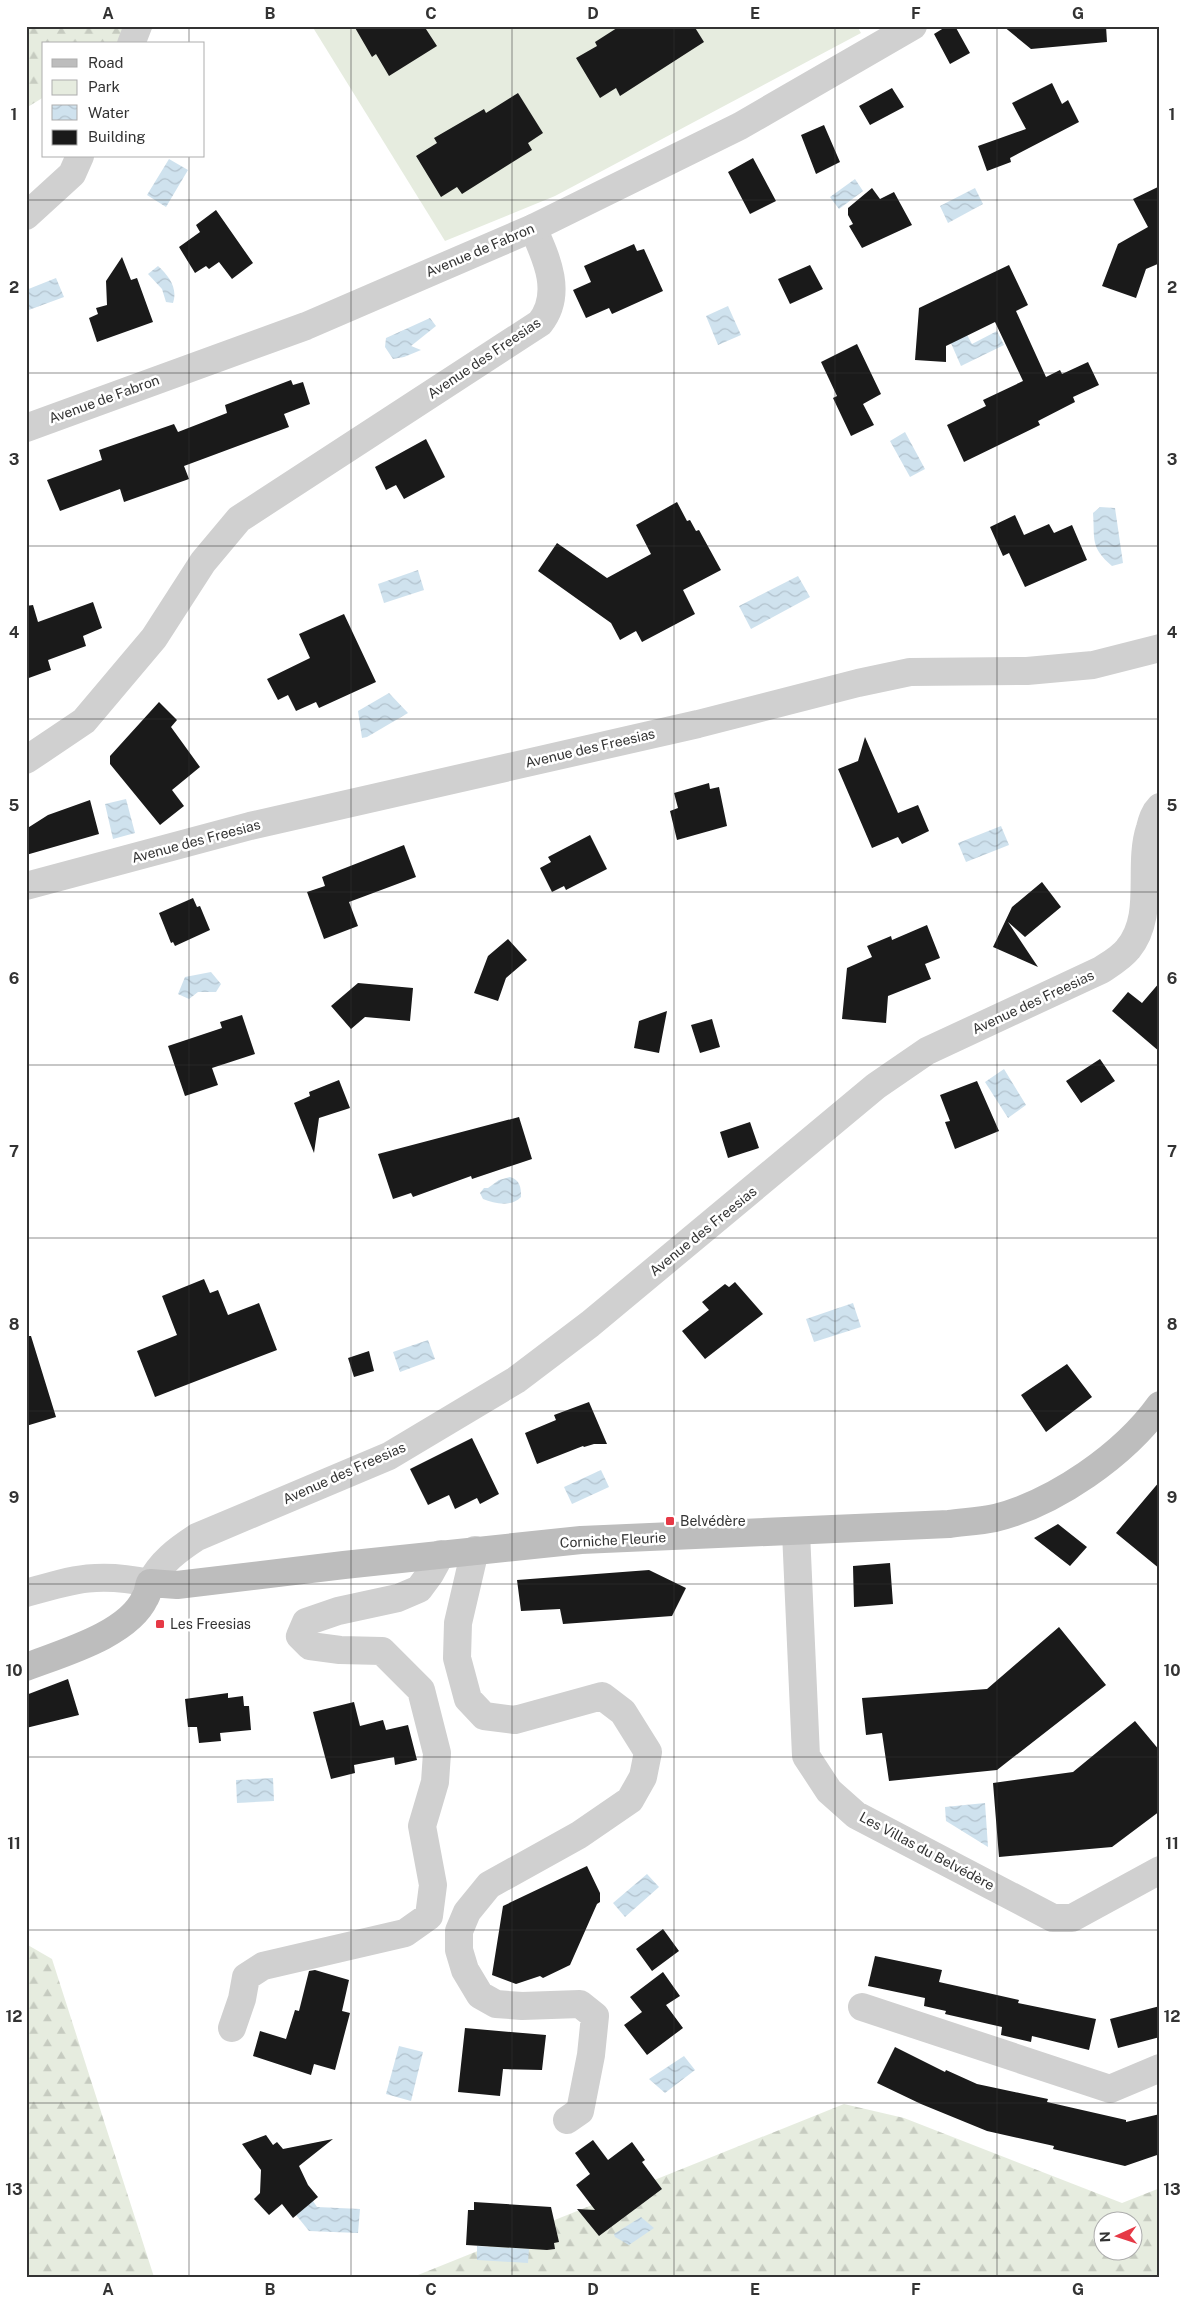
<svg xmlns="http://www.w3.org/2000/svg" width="1186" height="2303" font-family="'Public Sans',sans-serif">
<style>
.green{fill:#e6ecdf}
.forest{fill:url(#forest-firs);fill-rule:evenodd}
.water{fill:url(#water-waves)}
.building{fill:#1a1a1a}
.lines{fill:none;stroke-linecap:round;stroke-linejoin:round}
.minor{stroke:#d0d0d0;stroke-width:28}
.tertiary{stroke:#d0d0d0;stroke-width:28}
.secondary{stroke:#bdbdbd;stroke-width:28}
.grid{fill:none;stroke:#333;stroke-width:1;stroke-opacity:0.55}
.poi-dot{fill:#e63946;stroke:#fff;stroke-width:2}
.labels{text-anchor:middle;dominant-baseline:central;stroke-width:5;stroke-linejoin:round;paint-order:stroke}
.street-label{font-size:14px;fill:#333;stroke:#fff}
.poi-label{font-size:14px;fill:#333;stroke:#fff;text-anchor:start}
.neatline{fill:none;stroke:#333;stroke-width:2}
.grid-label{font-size:16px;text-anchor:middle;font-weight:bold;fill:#333}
</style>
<defs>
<pattern id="forest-firs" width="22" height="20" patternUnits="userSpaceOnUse" patternTransform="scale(1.25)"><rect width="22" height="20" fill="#e6ecdf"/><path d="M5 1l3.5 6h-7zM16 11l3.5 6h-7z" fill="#c6cbc0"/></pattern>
<pattern id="water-waves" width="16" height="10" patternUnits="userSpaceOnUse" patternTransform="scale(1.25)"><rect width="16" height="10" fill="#cfe2ee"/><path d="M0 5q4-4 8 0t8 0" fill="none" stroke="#b2c2cd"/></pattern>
</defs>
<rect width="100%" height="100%" fill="#fff"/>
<path class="green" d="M 312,26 L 857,26 L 861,33 L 555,196 L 445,241 Z"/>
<path class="forest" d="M 26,26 L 157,26 L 129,44 L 44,44 L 44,97 L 26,108 Z
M 26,1944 L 52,1959 L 154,2277 L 26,2277 Z
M 844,2104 L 904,2118 L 1122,2203 L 1160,2188 L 1160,2277 L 413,2277 ZM 1104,2220 L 1134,2220 L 1134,2250 L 1104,2250 Z"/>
<path class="water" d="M 169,159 L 188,170 L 166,207 L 147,195 Z
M 855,179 L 863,191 L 839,209 L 830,197 Z
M 975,188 L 983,204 L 948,223 L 940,206 Z
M 158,266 C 169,276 178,288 173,303 L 166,302 L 162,289 L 148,274 Z
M 56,278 L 64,297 L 26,311 L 26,290 Z
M 728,306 L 741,335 L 718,345 L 706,316 Z
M 430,318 L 436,326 L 411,346 L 421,350 L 404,357 L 393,359 L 385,347 L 386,338 Z
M 997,331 L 1004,345 L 961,366 L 950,341 L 966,333 L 972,344 Z
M 905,432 L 925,469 L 910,477 L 890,441 Z
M 1100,507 L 1115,508 L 1123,563 L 1112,566 C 1090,547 1095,540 1093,513 Z
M 418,570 L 424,590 L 384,603 L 378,584 Z
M 798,576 L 810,597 L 751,629 L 739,606 Z
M 389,693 L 408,713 L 367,737 L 362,738 L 358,711 Z
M 126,799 L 135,833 L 113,839 L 105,804 Z
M 1001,826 L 1009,845 L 966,862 L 958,843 Z
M 211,972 L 221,984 L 216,992 L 198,992 L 189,999 L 178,994 L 185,977 Z
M 1004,1069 L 1026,1105 L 1008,1118 L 985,1082 Z
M 510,1177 C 520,1180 521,1187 521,1197 C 512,1207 495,1204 483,1199 L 480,1193 L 484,1188 L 488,1188 L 499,1180 Z
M 853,1303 L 861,1327 L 814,1342 L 806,1319 Z
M 428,1340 L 435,1359 L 400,1372 L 393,1352 Z
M 601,1470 L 609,1487 L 572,1504 L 564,1487 Z
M 273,1778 L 274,1801 L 237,1803 L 236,1780 Z
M 985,1803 L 988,1847 L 946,1821 L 945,1807 Z
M 647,1874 L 659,1887 L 625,1917 L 613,1903 Z
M 399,2046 L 423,2052 L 411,2101 L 386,2094 Z
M 684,2056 L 695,2070 L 665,2093 L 649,2079 Z
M 313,2201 L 317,2207 L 360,2209 L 358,2233 L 309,2231 L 296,2215 Z
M 641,2217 L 654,2228 L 629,2245 L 615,2237 L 614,2234 Z
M 477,2246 L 529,2249 L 528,2263 L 477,2260 Z"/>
<path class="building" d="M 354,26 L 424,26 L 437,46 L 389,76 L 376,54 L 372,57 Z
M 620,26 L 694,26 L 704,42 L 620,96 L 616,88 L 600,98 L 576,58 L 597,46 L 595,42 Z
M 947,26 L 955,26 L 970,53 L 950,64 L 934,34 Z
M 1003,26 L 1106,26 L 1107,42 L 1031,49 Z
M 1052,83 L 1062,104 L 1068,100 L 1079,122 L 1010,158 L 1011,162 L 987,171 L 978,146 L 1026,129 L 1012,103 Z
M 892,88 L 904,107 L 870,125 L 859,106 Z
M 518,93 L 543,133 L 528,143 L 532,150 L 462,194 L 457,187 L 441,197 L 416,156 L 437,143 L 434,138 L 484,109 L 486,113 Z
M 824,125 L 840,162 L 816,174 L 801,135 Z
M 753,158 L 776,201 L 750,214 L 728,172 Z
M 1160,186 L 1160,263 L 1146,269 L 1136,298 L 1102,286 L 1118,244 L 1148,227 L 1133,199 Z
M 872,188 L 880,199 L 894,192 L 912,225 L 862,248 L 849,226 L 853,224 L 848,215 L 848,208 Z
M 216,210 L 253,263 L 232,279 L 219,262 L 209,269 L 206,266 L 195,273 L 179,247 L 200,232 L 196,225 Z
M 634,244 L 637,251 L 644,249 L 663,291 L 612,314 L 609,308 L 586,318 L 573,290 L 591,282 L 584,266 Z
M 122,257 L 131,280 L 137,278 L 153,322 L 97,342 L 89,318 L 98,314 L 96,308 L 107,305 L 106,281 Z
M 810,265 L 823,289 L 790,304 L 778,279 Z
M 1009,265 L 1028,305 L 1016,311 L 1046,377 L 1060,370 L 1062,374 L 1088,362 L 1099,385 L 1073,397 L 1075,402 L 1038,421 L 1040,425 L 964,462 L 947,425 L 986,406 L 983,400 L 1023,381 L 995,322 L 946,346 L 946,362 L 915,360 L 919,308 Z
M 857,344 L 881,394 L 863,404 L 874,425 L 851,436 L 833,398 L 837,396 L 821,362 Z
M 291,380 L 293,385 L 303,382 L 310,404 L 284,414 L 289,427 L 184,466 L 189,479 L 124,502 L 120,489 L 60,511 L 47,480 L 102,460 L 99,450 L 174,424 L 178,432 L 227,413 L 225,405 Z
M 426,439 L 445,477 L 404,499 L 396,485 L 386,490 L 375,467 Z
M 677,502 L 687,521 L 690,520 L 696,531 L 699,530 L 721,570 L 683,590 L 695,614 L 642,642 L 636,631 L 620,640 L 611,623 L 538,571 L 557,543 L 607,578 L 651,554 L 636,525 Z
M 1015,515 L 1024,535 L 1049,524 L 1054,533 L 1072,525 L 1087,560 L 1025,587 L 1009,553 L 1003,556 L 990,527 Z
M 93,602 L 102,628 L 83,636 L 86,646 L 48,660 L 51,670 L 26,679 L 26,606 L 33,605 L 38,622 Z
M 344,614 L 376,682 L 319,708 L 316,702 L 296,711 L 288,695 L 278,700 L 267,679 L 310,658 L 299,634 Z
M 159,702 L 177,720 L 171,727 L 200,767 L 172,790 L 184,806 L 160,825 L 110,764 L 110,756 Z
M 865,737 L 898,813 L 918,805 L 929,831 L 902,844 L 898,837 L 872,848 L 838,769 L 858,761 Z
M 709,783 L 710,789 L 719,787 L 727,826 L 677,840 L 670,811 L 678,808 L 674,793 Z
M 90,800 L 99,834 L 26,855 L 26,829 L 48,815 Z
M 590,835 L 607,869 L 566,890 L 564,886 L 552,892 L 540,868 L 551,862 L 548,857 Z
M 404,845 L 416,877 L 349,902 L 358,926 L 324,939 L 307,892 L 325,886 L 322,877 Z
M 1042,882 L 1061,907 L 1025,937 L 1008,922 L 1038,967 L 993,947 L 1012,907 Z
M 193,898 L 197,907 L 200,906 L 210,930 L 175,946 L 173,942 L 171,943 L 159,913 Z
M 927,925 L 940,958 L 925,964 L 931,979 L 888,996 L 886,1023 L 842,1019 L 847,968 L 872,957 L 867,946 L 891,936 L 892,940 Z
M 508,939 L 527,960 L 506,978 L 498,1001 L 474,993 L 488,956 Z
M 1160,982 L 1160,1052 L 1112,1011 L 1128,992 L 1142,1003 Z
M 358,983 L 413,988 L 410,1021 L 365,1017 L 351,1029 L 331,1006 Z
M 667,1011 L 659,1053 L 634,1048 L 639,1021 Z
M 242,1015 L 255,1054 L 212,1068 L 218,1085 L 185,1096 L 168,1046 L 222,1028 L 220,1022 Z
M 712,1019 L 720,1047 L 700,1053 L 691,1025 Z
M 1100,1059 L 1115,1081 L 1081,1103 L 1066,1081 Z
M 339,1080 L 350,1108 L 319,1118 L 314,1153 L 294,1103 L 310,1096 L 309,1092 Z
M 977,1081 L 999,1131 L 955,1149 L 945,1122 L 950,1121 L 940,1095 Z
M 519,1117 L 532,1159 L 472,1179 L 471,1176 L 413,1197 L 411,1193 L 393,1199 L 378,1154 Z
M 750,1122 L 759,1148 L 728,1158 L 720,1132 Z
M 204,1279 L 210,1293 L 218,1290 L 228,1315 L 259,1303 L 277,1350 L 155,1397 L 137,1351 L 177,1335 L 162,1296 Z
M 735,1282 L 763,1314 L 705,1359 L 682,1331 L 709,1310 L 702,1302 L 725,1284 L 729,1287 Z
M 26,1336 L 31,1336 L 56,1417 L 26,1426 Z
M 369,1351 L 374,1371 L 354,1377 L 348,1358 Z
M 1067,1364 L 1092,1397 L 1046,1432 L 1021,1395 Z
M 589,1402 L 607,1444 L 594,1444 L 584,1447 L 583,1446 L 537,1464 L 525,1433 L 556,1420 L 554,1415 Z
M 472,1438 L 499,1494 L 480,1504 L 477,1498 L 455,1509 L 449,1495 L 428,1505 L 410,1469 Z
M 1160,1481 L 1160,1569 L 1116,1533 Z
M 1058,1524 L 1087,1547 L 1070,1566 L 1034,1538 Z
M 890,1563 L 893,1604 L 854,1607 L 853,1566 Z
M 649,1570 L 686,1588 L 672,1616 L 563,1624 L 560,1609 L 521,1611 L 517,1580 Z
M 1059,1627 L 1106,1685 L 997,1770 L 889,1781 L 882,1733 L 866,1735 L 862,1698 L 987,1689 Z
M 68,1679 L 79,1715 L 26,1728 L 26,1695 Z
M 228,1693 L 228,1698 L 243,1696 L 244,1706 L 249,1706 L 251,1730 L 220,1733 L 221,1741 L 199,1743 L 197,1727 L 188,1727 L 185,1699 Z
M 354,1702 L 360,1726 L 383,1720 L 386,1730 L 408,1725 L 417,1760 L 395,1765 L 394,1757 L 354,1765 L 355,1773 L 331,1779 L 313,1712 Z
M 1135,1721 L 1160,1751 L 1160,1811 L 1112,1847 L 999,1857 L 993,1783 L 1073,1772 Z
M 587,1866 L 600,1893 L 600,1902 L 597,1904 L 570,1965 L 543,1978 L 540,1976 L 516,1984 L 492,1975 L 503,1906 Z
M 663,1929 L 679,1951 L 652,1971 L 636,1949 Z
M 875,1956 L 942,1970 L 939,1982 L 1019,2000 L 1018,2003 L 1096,2019 L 1089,2050 L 1032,2036 L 1031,2042 L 1001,2035 L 1002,2027 L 945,2014 L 946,2011 L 924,2006 L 925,1998 L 868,1986 Z
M 315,1970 L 349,1980 L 342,2011 L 350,2013 L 335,2070 L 314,2064 L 311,2075 L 253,2056 L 260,2031 L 286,2039 L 295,2010 L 299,2011 L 309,1971 Z
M 663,1972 L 680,1996 L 666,2005 L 683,2028 L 647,2055 L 624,2025 L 642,2012 L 630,1997 Z
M 1160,2006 L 1160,2037 L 1118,2048 L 1110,2019 Z
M 465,2028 L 546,2035 L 542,2070 L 503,2069 L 500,2096 L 458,2092 Z
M 895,2047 L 945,2072 L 946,2070 L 977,2084 L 1048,2099 L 1047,2102 L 1126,2120 L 1126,2122 L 1160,2114 L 1160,2154 L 1125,2166 L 1053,2149 L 1054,2146 L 987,2131 L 921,2104 L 877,2083 Z
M 266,2135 L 273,2145 L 277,2142 L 283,2149 L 333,2139 L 299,2166 L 308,2185 L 318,2197 L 293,2218 L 282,2204 L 269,2215 L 254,2199 L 260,2193 L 261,2170 L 242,2144 Z
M 593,2140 L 608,2160 L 632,2142 L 645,2160 L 642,2162 L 662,2189 L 599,2236 L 577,2209 L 595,2210 L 576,2185 L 590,2174 L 575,2153 Z
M 474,2202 L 551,2207 L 559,2242 L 554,2243 L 555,2249 L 547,2250 L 466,2245 L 468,2210 L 474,2210 Z"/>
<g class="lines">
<path class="minor" d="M 26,760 L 84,721 L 154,638 L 203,562 L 239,519 L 540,323 C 563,294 547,259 533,228
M 26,886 L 250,826 L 698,724 L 858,683 L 910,672 L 1027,671 L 1093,665 L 1160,648
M 796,1532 L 806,1756 L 829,1791 L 856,1815 L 1053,1918 L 1072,1918 L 1160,1870
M 475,1550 L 458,1623 L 457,1658 L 468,1699 L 484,1716 L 515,1720 L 602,1696 L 623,1712 L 648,1752 L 643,1777 L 630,1800 L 579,1835 L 489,1885 L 467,1912 L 459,1931 L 459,1950 L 465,1970 L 480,1995 L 496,2004 L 522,2006 L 580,2004 L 595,2016 L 591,2055 L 580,2111 L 567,2120
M 150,1583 C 161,1562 177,1550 197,1537 L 389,1456 L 516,1380 L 590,1324 L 876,1086 L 927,1051 L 1101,970 C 1110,964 1121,958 1128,949 C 1156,915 1137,867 1150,828 C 1152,820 1154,813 1160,807
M 862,2007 L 1110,2089 L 1160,2068
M 232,2028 L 242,1999 L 246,1977 L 263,1966 L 405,1933 L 429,1916 L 433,1885 L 422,1826 L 435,1782 L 437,1753 L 421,1690 L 382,1651 L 340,1650 L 310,1646 L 300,1636 L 306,1622 L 338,1611 L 398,1598 L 419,1589 L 430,1574 L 441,1554"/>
<path class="tertiary" d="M 131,44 L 138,26
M 26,216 L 72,174 L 80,156
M 26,428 L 306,326 L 533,228 L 740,126 L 913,26
M 26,1593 C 75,1579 98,1572 150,1583"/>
<path class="secondary" d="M 26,1667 C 62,1653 128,1635 145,1598 C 148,1594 148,1588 150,1583 L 177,1585 L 344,1565 L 581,1540 L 949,1524 C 964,1522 980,1521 995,1518 C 1055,1503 1124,1455 1160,1405"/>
</g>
<path class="grid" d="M 189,26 L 189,44M 351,26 L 351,2277M 512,26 L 512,2277M 674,26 L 674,2277M 835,26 L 835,2277M 997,26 L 997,2277M 189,156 L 189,2277M 26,200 L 1160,200M 26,373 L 1160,373M 26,546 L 1160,546M 26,719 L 1160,719M 26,892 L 1160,892M 26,1065 L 1160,1065M 26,1238 L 1160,1238M 26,1411 L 1160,1411M 26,1584 L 1160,1584M 26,1757 L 1160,1757M 26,1930 L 1160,1930M 26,2103 L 1160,2103"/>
<g class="poi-dot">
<rect x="665" y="1516" width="10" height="10" rx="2.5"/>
<rect x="155" y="1619" width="10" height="10" rx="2.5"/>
</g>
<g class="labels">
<g class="street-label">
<text transform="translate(480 250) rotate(-23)">Avenue de Fabron</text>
<text transform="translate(484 358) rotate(-34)">Avenue des Freesias</text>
<text transform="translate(104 399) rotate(-20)">Avenue de Fabron</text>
<text transform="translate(590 748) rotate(-13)">Avenue des Freesias</text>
<text transform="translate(196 841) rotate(-15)">Avenue des Freesias</text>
<text transform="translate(1033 1002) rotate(-25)">Avenue des Freesias</text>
<text transform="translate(703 1231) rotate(-39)">Avenue des Freesias</text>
<text transform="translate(344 1473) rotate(-24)">Avenue des Freesias</text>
<text transform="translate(613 1540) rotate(-3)">Corniche Fleurie</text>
<text transform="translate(927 1851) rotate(28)">Les Villas du Belvédère</text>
</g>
<g class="poi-label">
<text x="680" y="1521">Belvédère</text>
<text x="170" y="1624">Les Freesias</text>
</g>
</g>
<rect width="1186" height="2303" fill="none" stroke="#ffffff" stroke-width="55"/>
<rect x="42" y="42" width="162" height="115" fill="#ffffff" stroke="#adadad"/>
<rect x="52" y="59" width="25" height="8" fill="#bdbdbd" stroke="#adadad"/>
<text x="88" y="68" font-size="15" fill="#333333">Road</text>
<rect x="52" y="80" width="25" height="15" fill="#e6ecdf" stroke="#adadad"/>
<text x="88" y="92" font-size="15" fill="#333333">Park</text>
<rect x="52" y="105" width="25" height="15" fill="url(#water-waves)" stroke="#adadad"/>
<text x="88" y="118" font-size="15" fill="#333333">Water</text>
<rect x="52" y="130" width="25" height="15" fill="#1a1a1a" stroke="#adadad"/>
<text x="88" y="142" font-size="15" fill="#333333">Building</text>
<g transform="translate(1118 2236) rotate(267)"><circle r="24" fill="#ffffff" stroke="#adadad"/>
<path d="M0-4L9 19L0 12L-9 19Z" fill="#e63946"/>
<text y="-8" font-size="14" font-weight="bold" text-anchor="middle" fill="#333333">N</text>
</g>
<rect x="28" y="28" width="1130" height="2248" class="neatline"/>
<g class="grid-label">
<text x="108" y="19">A</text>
<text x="270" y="19">B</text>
<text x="431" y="19">C</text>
<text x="593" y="19">D</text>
<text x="755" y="19">E</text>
<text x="916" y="19">F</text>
<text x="1078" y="19">G</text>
<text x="14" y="120">1</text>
<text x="1172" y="120">1</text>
<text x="14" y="293">2</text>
<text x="1172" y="293">2</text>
<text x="14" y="465">3</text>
<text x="1172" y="465">3</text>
<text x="14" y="638">4</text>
<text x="1172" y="638">4</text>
<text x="14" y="811">5</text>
<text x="1172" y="811">5</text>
<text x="14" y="984">6</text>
<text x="1172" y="984">6</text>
<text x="14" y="1157">7</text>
<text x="1172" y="1157">7</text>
<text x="14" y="1330">8</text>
<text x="1172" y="1330">8</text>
<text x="14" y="1503">9</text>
<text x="1172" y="1503">9</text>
<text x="14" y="1676">10</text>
<text x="1172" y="1676">10</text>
<text x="14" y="1849">11</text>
<text x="1172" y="1849">11</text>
<text x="14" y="2022">12</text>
<text x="1172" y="2022">12</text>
<text x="14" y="2195">13</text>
<text x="1172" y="2195">13</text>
<text x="108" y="2295">A</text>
<text x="270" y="2295">B</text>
<text x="431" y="2295">C</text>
<text x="593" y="2295">D</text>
<text x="755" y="2295">E</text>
<text x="916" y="2295">F</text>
<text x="1078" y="2295">G</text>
</g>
</svg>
